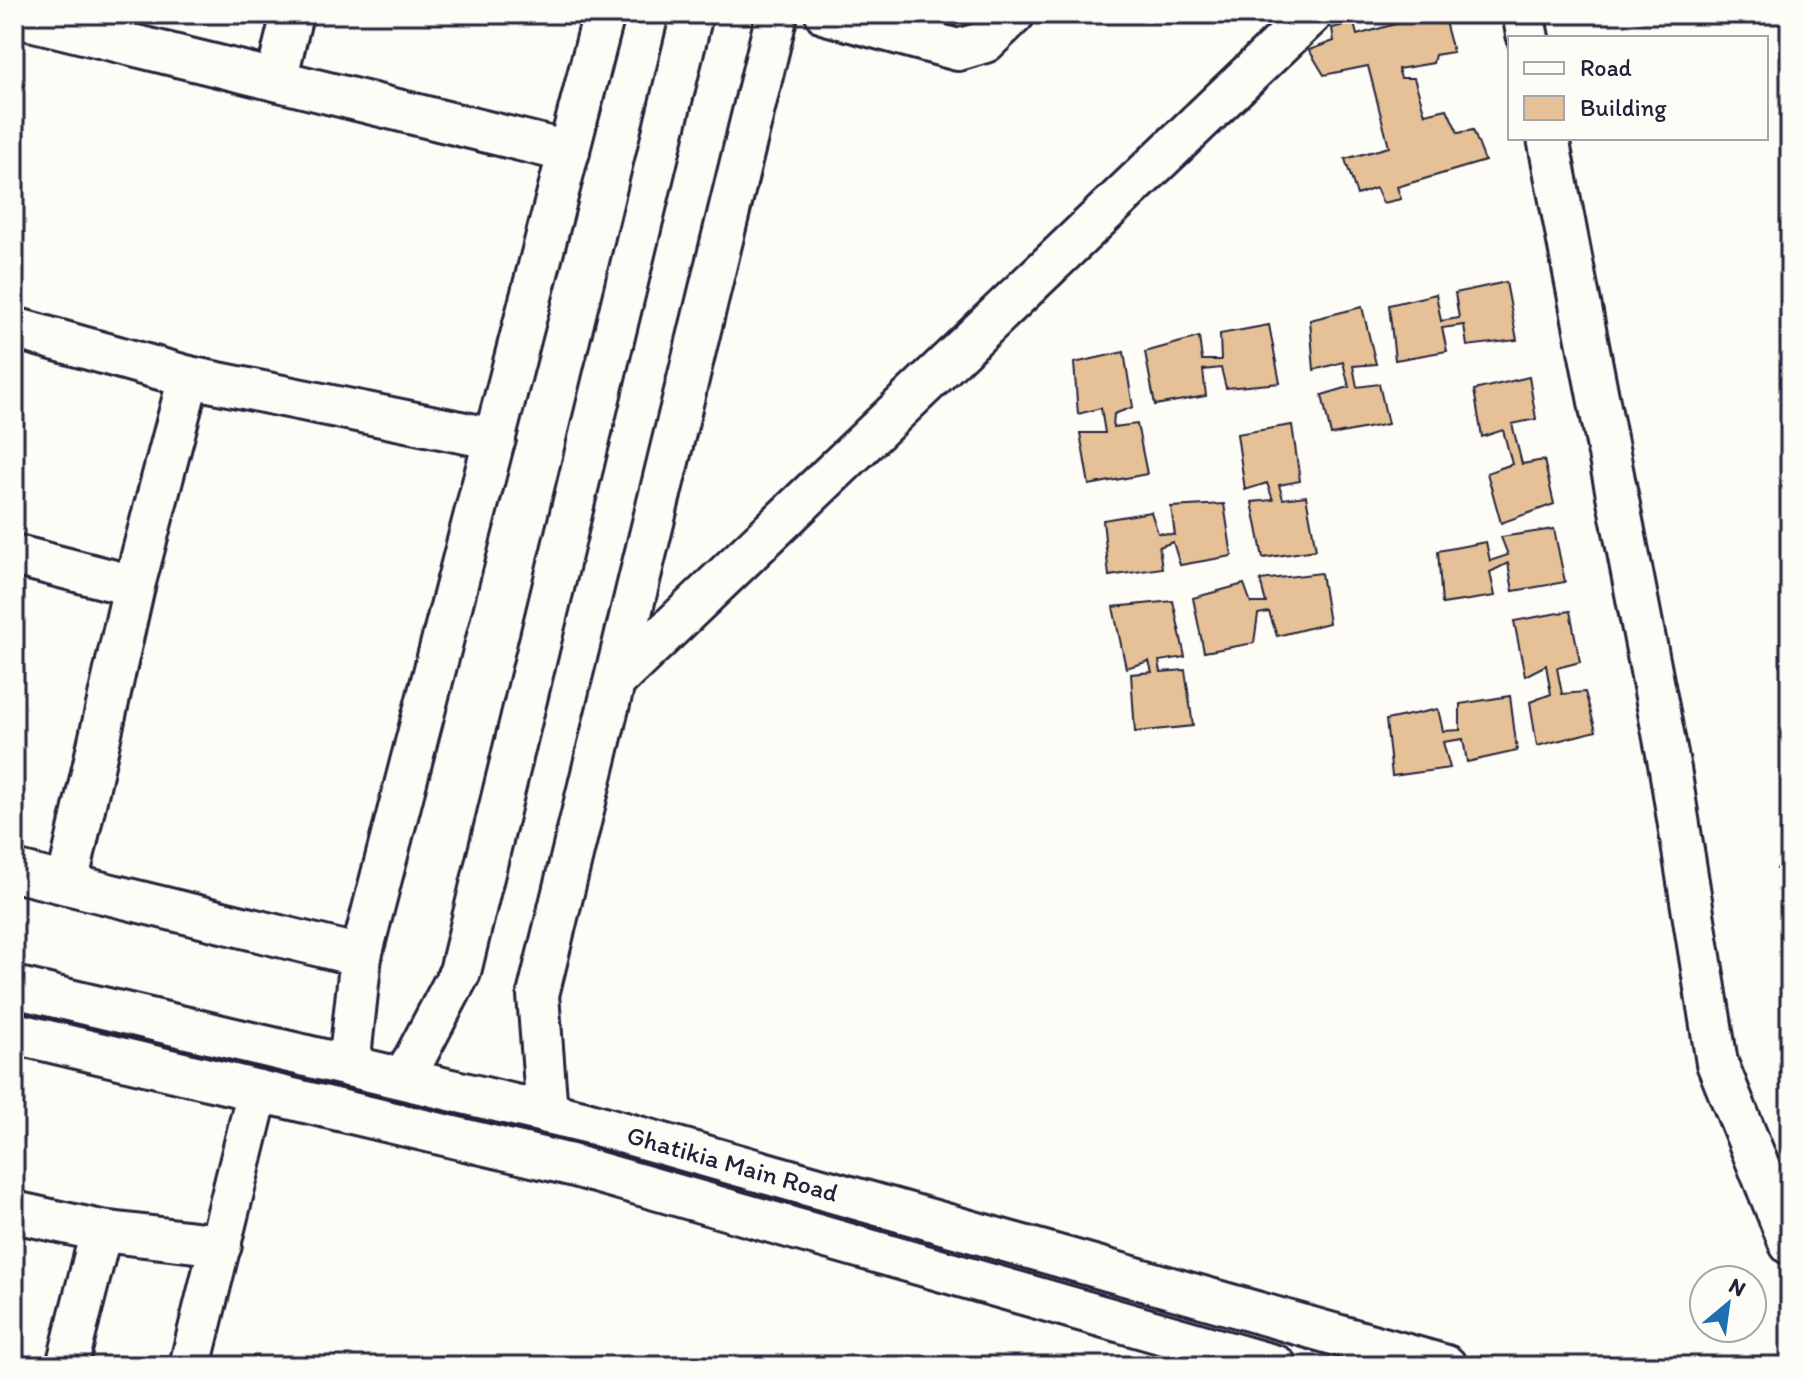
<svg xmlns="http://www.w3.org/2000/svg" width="1804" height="1380" font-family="Itim,sans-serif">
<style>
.building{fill:#e6c197;stroke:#22223b;stroke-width:2}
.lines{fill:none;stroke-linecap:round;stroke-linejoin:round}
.minor-casing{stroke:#22223b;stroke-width:46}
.minor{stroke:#fdfcf7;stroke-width:40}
.labels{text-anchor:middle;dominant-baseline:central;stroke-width:8;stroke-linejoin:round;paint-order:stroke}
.street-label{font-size:26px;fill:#22223b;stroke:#fdfcf7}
</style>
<rect width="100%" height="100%" fill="#fdfcf7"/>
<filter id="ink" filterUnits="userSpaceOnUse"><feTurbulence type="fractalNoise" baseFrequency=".0125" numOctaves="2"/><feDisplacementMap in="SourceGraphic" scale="16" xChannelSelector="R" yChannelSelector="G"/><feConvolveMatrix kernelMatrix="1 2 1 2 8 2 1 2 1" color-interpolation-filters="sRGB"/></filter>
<g filter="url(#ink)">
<path class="building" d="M 908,14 L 966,14 L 949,31 Z
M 1430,14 L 1443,14 L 1453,52 L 1435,55 L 1433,63 L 1398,69 L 1401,78 L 1414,78 L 1425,114 L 1447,109 L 1458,133 L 1473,130 L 1485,161 L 1397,187 L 1401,199 L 1383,203 L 1376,188 L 1357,195 L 1345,159 L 1389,147 L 1368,66 L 1324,75 L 1309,50 L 1334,41 L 1332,28 L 1354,23 L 1357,35 Z
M 1506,282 L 1517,340 L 1467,346 L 1464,325 L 1442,328 L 1447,351 L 1395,360 L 1389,305 L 1436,294 L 1441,321 L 1459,318 L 1455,293 Z
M 1362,307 L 1376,364 L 1353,366 L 1357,387 L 1379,384 L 1388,424 L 1331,435 L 1322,395 L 1349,387 L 1343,362 L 1314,370 L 1310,320 Z
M 1269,325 L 1280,383 L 1226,388 L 1221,368 L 1203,370 L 1206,396 L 1155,405 L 1145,352 L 1199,337 L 1202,360 L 1221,360 L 1220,334 Z
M 1124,352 L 1133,407 L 1114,414 L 1113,427 L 1137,424 L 1147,474 L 1089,485 L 1080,433 L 1105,433 L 1101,408 L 1078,414 L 1074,363 Z
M 1529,377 L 1536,419 L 1512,424 L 1522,464 L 1544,460 L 1554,504 L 1501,523 L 1487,473 L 1512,464 L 1503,430 L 1482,437 L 1474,390 Z
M 1292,425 L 1300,481 L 1279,485 L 1283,499 L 1306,496 L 1316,550 L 1263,558 L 1252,502 L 1273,500 L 1267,483 L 1245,490 L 1237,434 Z
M 1224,504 L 1232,556 L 1180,565 L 1173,542 L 1159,547 L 1162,568 L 1109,576 L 1103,520 L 1151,512 L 1158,533 L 1175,535 L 1171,507 Z
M 1554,529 L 1565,582 L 1513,591 L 1508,563 L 1490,572 L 1495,596 L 1442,604 L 1438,551 L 1486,542 L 1490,561 L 1508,555 L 1501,537 Z
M 1321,573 L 1329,623 L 1277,636 L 1269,612 L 1258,614 L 1254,643 L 1204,652 L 1193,598 L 1244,584 L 1251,603 L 1266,603 L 1260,580 Z
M 1173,601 L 1185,657 L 1159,661 L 1161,672 L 1185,670 L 1193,726 L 1135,732 L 1131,674 L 1152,672 L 1149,661 L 1126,668 L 1113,607 Z
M 1570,611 L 1580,662 L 1557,668 L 1562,694 L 1585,692 L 1596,731 L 1537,746 L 1530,702 L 1551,694 L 1546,665 L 1525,676 L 1514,621 Z
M 1510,696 L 1517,751 L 1467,762 L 1463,739 L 1443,742 L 1450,768 L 1392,776 L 1386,720 L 1438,709 L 1443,731 L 1460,730 L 1460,704 Z
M 1790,851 L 1790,916 L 1780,910 L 1788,896 L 1778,890 L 1788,877 L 1777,869 Z"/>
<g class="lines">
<g class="minor-casing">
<g id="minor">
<path d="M 826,14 L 958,50 L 985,42 L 1014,14"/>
<path d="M 1523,14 L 1528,38"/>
<path d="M 14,16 L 569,152"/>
<path d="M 276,80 L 292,14"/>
<path d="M 1548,138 L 1670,769 L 1717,1063 L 1790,1244"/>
<path d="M 14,328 L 189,377 L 495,439"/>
<path d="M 14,555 L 134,586 L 67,884"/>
<path d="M 134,586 L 189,377"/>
<path d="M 615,681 L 1312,14"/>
<path d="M 14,871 L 361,956 L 349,1066"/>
<path d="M 361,956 L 604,14"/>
<path id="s1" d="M 14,987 L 582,1121 L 1446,1366"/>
<path d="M 14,1033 L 571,1165 L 1276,1366"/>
<path d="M 405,1077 L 460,972 L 692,14"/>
<path d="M 547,1113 L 538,995 L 777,14"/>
<path d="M 14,1212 L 101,1231"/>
<path d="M 67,1366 L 101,1231 L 221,1245"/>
<path d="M 190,1366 L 258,1091"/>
</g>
</g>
<use href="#minor" class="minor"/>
</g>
</g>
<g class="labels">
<g class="street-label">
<text stroke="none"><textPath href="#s1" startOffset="740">Ghatikia Main Road</textPath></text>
</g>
</g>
<rect width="1804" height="1380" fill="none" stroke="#fdfcf7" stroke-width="48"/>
<rect x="24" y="24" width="1756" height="1332" fill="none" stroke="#22223b" stroke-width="3" filter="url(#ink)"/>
<rect x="1508" y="36" width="260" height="104" fill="#fdfcf7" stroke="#a5a5ac" stroke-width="2"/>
<rect x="1524" y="62" width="40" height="12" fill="#fdfcf7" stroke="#a5a5ac" stroke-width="2"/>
<text x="1580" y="76" font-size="24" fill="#22223b">Road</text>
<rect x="1524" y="96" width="40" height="24" fill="#e6c197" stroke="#a5a5ac" stroke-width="2"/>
<text x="1580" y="116" font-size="24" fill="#22223b">Building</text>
<g transform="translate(1728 1304) rotate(29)"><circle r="38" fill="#fdfcf7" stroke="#a5a5ac" stroke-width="2"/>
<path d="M0-6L14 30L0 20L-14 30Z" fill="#1f6fb2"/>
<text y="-12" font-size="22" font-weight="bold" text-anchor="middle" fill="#22223b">N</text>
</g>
</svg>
